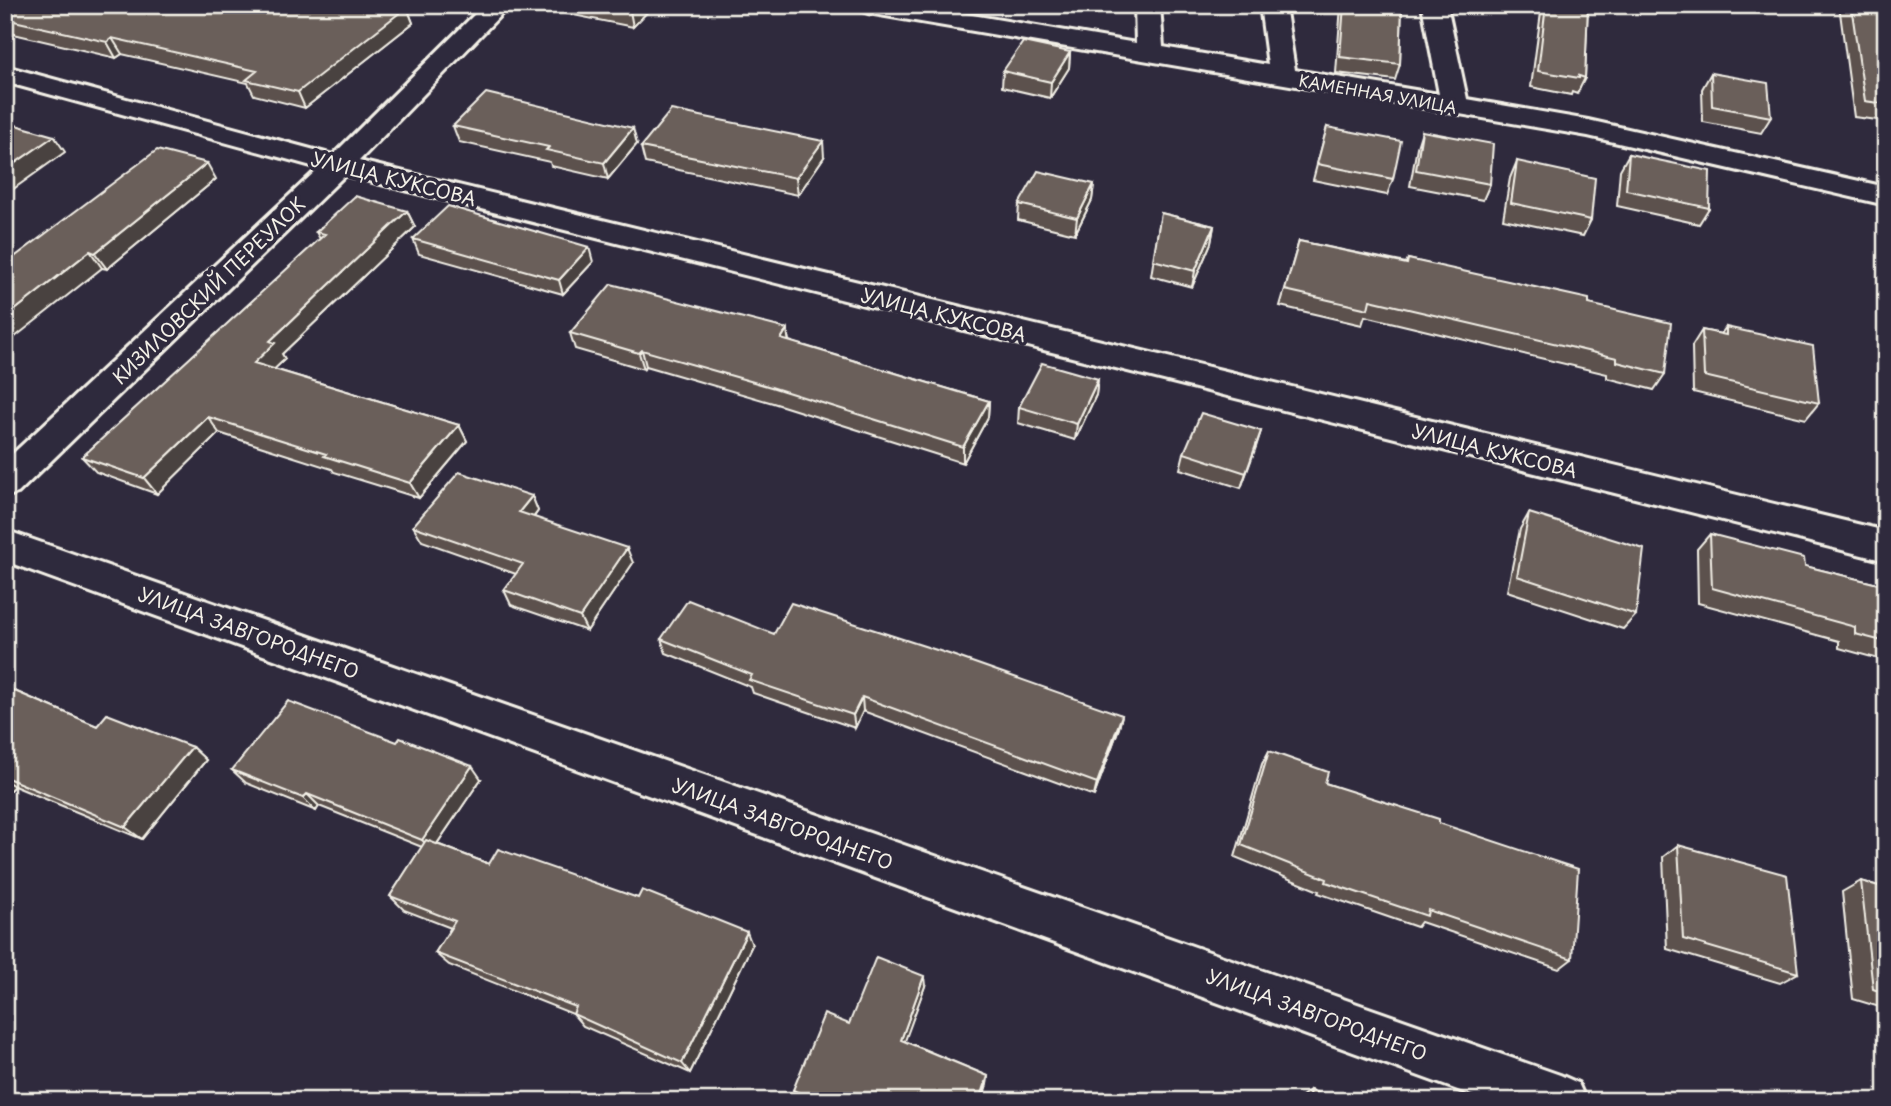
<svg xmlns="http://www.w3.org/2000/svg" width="1891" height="1106" font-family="'Playpen Sans',sans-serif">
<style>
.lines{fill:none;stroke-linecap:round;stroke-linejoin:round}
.street-casing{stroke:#f4f1e8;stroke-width:6}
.street{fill:#2f2a3d;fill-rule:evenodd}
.wall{fill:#5b514d;stroke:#f4f1e8;stroke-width:2}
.shaded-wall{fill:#4a423f;stroke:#f4f1e8;stroke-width:2}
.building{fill:#6a5e5a;stroke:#f4f1e8;stroke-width:2}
.labels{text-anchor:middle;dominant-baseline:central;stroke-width:7;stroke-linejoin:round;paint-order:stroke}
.far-street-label{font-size:16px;fill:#f4f1e8;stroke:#2f2a3d}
.street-label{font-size:19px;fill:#f4f1e8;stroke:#2f2a3d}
</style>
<rect width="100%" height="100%" fill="#2f2a3d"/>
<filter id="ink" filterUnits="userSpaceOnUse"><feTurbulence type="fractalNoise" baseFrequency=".0143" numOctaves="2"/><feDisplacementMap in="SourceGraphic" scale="14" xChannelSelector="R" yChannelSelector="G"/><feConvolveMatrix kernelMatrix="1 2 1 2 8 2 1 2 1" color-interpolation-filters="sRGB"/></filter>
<g filter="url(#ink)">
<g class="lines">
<g class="street-casing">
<path id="street" d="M 484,5 L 510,5 L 359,161 L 1886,531 L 1886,561 L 345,175 L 18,493 L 5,497 L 5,461 L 319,168 L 5,82 L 5,66 L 333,155 Z
M 856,5 L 914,5 L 1136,43 L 1135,5 L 1160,5 L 1163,47 L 1268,65 L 1260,5 L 1285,5 L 1295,70 L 1439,94 L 1422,5 L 1447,5 L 1467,99 L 1588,120 L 1886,187 L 1886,205 L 1588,136 L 868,13 L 859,10 Z
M 5,530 L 1560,1075 L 1578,1083 L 1586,1101 L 1488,1101 L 5,561 Z"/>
</g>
<use href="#street" class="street"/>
</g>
<path class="wall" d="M 537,5 L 654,5 L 633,27 L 538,8 Z
M 1206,5 L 1244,5 L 1243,10 Z
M 1341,5 L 1402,5 L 1400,64 L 1395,80 L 1336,73 Z
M 1542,5 L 1588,5 L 1585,78 L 1577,94 L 1572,92 L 1571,95 L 1531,87 Z
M 1839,5 L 1886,5 L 1886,121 L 1854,117 Z
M 5,7 L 408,10 L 413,23 L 305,108 L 254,95 L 248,83 L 122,54 L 116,58 L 5,32 Z
M 1070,52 L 1069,68 L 1050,98 L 1002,87 L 1003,71 Z
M 1711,73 L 1771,117 L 1761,133 L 1703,122 L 1702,89 Z
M 453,126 L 637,144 L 608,179 L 551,166 L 550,162 L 459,142 Z
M 1327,127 L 1393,179 L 1387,195 L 1313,180 Z
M 1422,131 L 1490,184 L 1483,200 L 1410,186 L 1417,147 Z
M 641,147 L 824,157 L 798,195 L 645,163 Z
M 1629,154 L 1709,208 L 1699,224 L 1617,206 L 1620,170 Z
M 1517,161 L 1591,220 L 1583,236 L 1503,219 L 1510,178 Z
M 216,179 L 107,269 L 102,268 L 5,264 Z
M 1094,184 L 1092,200 L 1075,234 L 1018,220 L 1019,204 Z
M 407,211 L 415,227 L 282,354 L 285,359 L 274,369 L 459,425 L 467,441 L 419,498 L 334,472 L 332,469 L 219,433 L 157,494 L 96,472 L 82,457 L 320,239 L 316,232 Z
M 1161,213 L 1214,226 L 1211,243 L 1192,287 L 1151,276 Z
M 413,239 L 593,262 L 563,294 L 419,254 Z
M 1299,241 L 1406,263 L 1408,259 L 1589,304 L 1665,374 L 1654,390 L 1607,378 L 1607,374 L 1365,316 L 1362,325 L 1280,306 Z
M 1726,327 L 1819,403 L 1806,419 L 1693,392 L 1692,346 L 1702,330 L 1721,334 Z
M 787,329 L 789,341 L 989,401 L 988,417 L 963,463 L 773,403 L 646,366 L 644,369 L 575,349 L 570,333 Z
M 1098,379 L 1096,395 L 1075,440 L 1018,423 L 1019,407 Z
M 1261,431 L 1241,488 L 1180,469 L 1184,453 Z
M 532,496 L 538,511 L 534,517 L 633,563 L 587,631 L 511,605 L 504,590 L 516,574 L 422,541 L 413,526 Z
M 1529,513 L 1636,615 L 1623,629 L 1507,591 L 1520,529 Z
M 1710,534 L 1805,566 L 1886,586 L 1886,661 L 1839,648 L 1839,641 L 1698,603 L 1697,549 Z
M 774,634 L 1122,715 L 1119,728 L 1094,796 L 863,711 L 855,728 L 753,693 L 751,687 L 666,653 L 661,639 Z
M 5,687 L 97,726 L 192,747 L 206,760 L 142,839 L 14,786 L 5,795 Z
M 1269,751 L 1325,783 L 1439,823 L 1572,959 L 1559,969 L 1421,922 L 1417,927 L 1318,893 L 1319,891 L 1235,857 L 1262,764 Z
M 232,770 L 481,779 L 437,844 L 489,864 L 752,945 L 690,1073 L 583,1026 L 573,1014 L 449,965 L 435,953 L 451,928 L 404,910 L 390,896 L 422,847 L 319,806 L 316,811 L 246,783 Z
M 1678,845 L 1798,973 L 1780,983 L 1667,949 L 1663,857 Z
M 1861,881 L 1886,888 L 1886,1009 L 1853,999 L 1842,892 Z
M 925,986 L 904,1041 L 988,1076 L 987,1084 L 983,1098 L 990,1101 L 802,1101 L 796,1098 L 793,1090 L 849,1024 Z
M 1310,1090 L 1338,1101 L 1301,1101 L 1301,1097 Z"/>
<path class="shaded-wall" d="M 392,5 L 414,5 L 408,10 L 413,23 L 305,108 L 298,92 Z
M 635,5 L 654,5 L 633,27 L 630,11 Z
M 112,38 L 122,54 L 116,58 L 107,42 Z
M 1070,52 L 1069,68 L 1050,98 L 1051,82 Z
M 633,128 L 637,144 L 608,179 L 604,163 Z
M 54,136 L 65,152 L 5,195 L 5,170 Z
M 823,141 L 824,157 L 798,195 L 796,178 Z
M 207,163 L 216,179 L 107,269 L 95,253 Z
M 1094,184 L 1092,200 L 1075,234 L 1077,218 Z
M 407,211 L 415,227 L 282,354 L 285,359 L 264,379 L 254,363 L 270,341 Z
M 1214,226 L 1211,243 L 1192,287 L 1195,271 Z
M 589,247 L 593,262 L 563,294 L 559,280 Z
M 90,251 L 102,268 L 5,345 L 5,318 Z
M 787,329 L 789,345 L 781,339 Z
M 642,350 L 646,366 L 644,369 L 639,353 Z
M 1098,379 L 1096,395 L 1075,440 L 1077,424 Z
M 989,401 L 988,417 L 963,463 L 963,447 Z
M 208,417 L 219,433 L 157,494 L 144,478 Z
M 459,425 L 467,441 L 419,498 L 410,483 Z
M 1261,431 L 1256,447 L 1241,488 L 1246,473 Z
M 532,496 L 538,511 L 526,527 L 519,512 Z
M 627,548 L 633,563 L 587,631 L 580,617 Z
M 862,697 L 863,711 L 855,728 L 853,715 Z
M 1122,715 L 1119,728 L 1094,796 L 1097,783 Z
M 192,747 L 206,760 L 142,839 L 125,827 Z
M 472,766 L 481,779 L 432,851 L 422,840 Z
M 5,780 L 14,786 L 5,795 Z
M 307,794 L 319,806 L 316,811 L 303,798 Z
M 747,932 L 752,945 L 690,1073 L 682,1063 Z
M 924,976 L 925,986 L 902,1049 L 901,1040 Z
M 988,1076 L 987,1084 L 982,1101 L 981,1097 Z"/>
<path class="building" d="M 7,5 L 398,5 L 407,7 L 298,92 L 246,80 L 257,71 L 112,38 L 107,42 L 5,19 L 5,7 Z
M 601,5 L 635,5 L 630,11 Z
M 1344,5 L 1402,5 L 1400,64 L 1340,57 Z
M 1546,5 L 1588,5 L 1585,78 L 1579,76 L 1579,78 L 1538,71 Z
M 1851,5 L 1886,5 L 1886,104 L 1865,101 Z
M 1023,42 L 1070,52 L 1051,82 L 1003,71 Z
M 1711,73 L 1768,83 L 1771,117 L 1712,106 Z
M 486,93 L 633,128 L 604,163 L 546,150 L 549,147 L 453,126 Z
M 671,110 L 823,141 L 796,178 L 641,147 Z
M 5,122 L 54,136 L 5,170 Z
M 1327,127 L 1401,141 L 1393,179 L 1317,164 Z
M 1422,131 L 1493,144 L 1490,184 L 1416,170 Z
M 157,150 L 207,163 L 95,253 L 90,251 L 5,318 L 5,264 Z
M 1629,154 L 1710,171 L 1709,208 L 1626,190 Z
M 1517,161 L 1595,178 L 1591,220 L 1511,203 Z
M 1038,171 L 1094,184 L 1077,218 L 1019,204 Z
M 355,196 L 407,211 L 270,341 L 275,343 L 254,363 L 459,425 L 410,483 L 324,456 L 326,454 L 208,417 L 144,478 L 82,457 L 325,234 L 316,232 Z
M 448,206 L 589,247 L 559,280 L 413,239 Z
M 1161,213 L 1214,226 L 1195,271 L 1153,260 Z
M 1299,241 L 1407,264 L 1408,259 L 1589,299 L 1589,304 L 1671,323 L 1665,374 L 1617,362 L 1617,358 L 1370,300 L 1368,309 L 1285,290 Z
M 611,284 L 787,329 L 781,339 L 989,401 L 963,447 L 771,387 L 642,350 L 639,353 L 570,333 Z
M 1726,327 L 1813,346 L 1819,403 L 1704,376 L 1702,330 L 1726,335 Z
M 1042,363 L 1098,379 L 1077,424 L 1019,407 Z
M 1201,413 L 1261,431 L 1246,473 L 1184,453 Z
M 459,472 L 532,496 L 519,512 L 627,548 L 580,617 L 504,590 L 523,564 L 413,526 Z
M 1529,513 L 1644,549 L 1636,615 L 1517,576 Z
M 1710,534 L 1804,558 L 1805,566 L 1886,586 L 1886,642 L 1855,634 L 1855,627 L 1712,588 Z
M 688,600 L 774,634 L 791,603 L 949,654 L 1122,715 L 1097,783 L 862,697 L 853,715 L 749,680 L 752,675 L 661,639 Z
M 5,687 L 97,726 L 107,714 L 192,747 L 125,827 L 5,777 Z
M 288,701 L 397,742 L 400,738 L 472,766 L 422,840 L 307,794 L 303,798 L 232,770 Z
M 1269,751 L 1328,772 L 1325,783 L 1439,819 L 1439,823 L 1578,869 L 1572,959 L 1428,910 L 1427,916 L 1326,882 L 1327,879 L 1241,845 Z
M 426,840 L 489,864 L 498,849 L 638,898 L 642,890 L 747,932 L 682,1063 L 573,1014 L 576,1007 L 435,953 L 455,921 L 390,896 Z
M 1678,845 L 1787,875 L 1798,973 L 1683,939 Z
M 1861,881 L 1886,888 L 1886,994 L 1873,989 Z
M 876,957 L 924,976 L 901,1040 L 988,1076 L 981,1097 L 990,1101 L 817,1101 L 793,1090 L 824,1014 L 849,1024 Z
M 1310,1090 L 1338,1101 L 1308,1101 Z"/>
</g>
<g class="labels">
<g class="far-street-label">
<text transform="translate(1378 93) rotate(10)">КАМЕННАЯ УЛИЦА</text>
</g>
<g class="street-label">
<text transform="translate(394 178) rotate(14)">УЛИЦА КУКСОВА</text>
<text transform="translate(208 290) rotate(-44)">КИЗИЛОВСКИЙ ПЕРЕУЛОК</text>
<text transform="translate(944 314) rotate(14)">УЛИЦА КУКСОВА</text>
<text transform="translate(1495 450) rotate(14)">УЛИЦА КУКСОВА</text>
<text transform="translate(249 632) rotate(20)">УЛИЦА ЗАВГОРОДНЕГО</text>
<text transform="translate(783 823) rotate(20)">УЛИЦА ЗАВГОРОДНЕГО</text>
<text transform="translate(1317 1014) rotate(20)">УЛИЦА ЗАВГОРОДНЕГО</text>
</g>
</g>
<rect width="1891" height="1106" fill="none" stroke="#2f2a3d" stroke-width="28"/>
<rect x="14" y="14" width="1863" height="1078" fill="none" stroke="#f4f1e8" stroke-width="2.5" filter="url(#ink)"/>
</svg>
